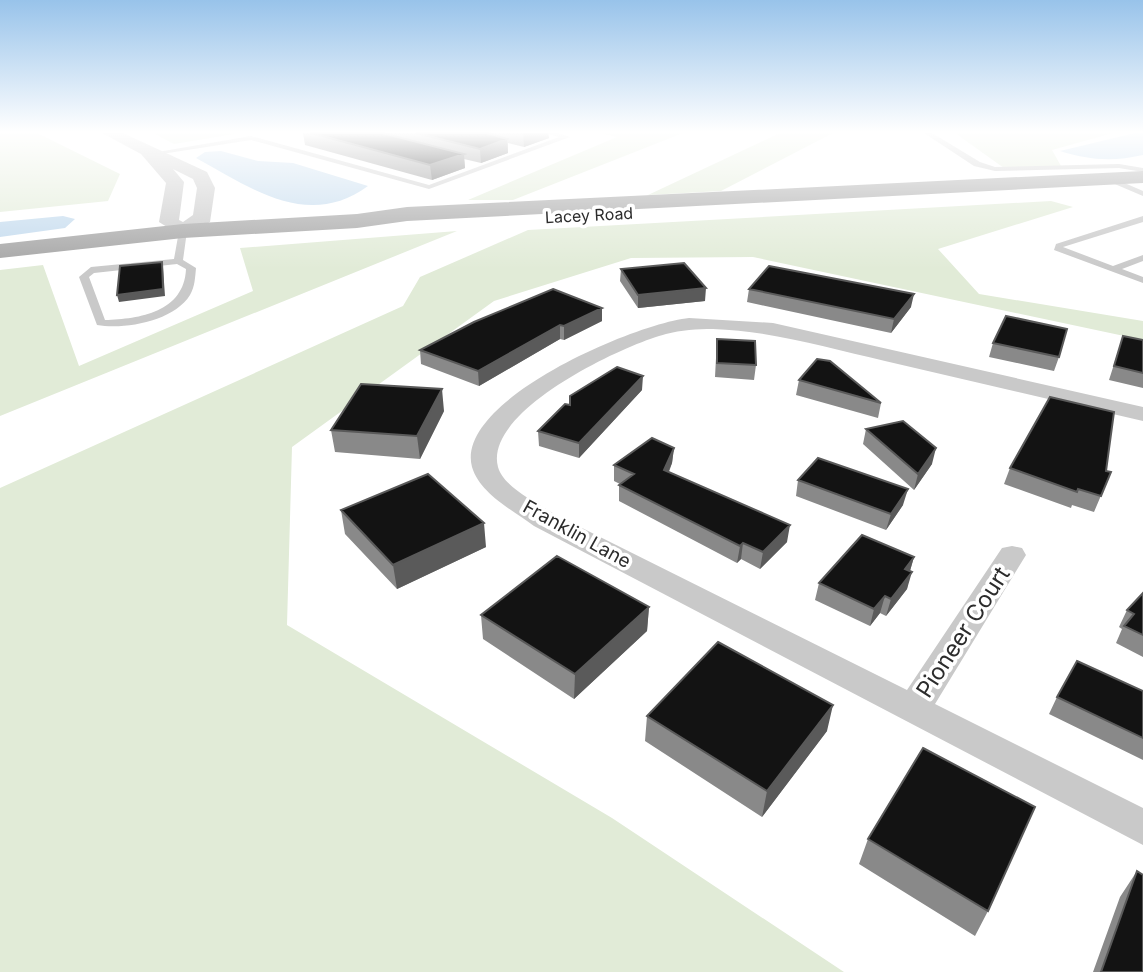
<svg xmlns="http://www.w3.org/2000/svg" width="1143" height="972" font-family="Inter,sans-serif">
<style>
.green{fill:#e1ebd7}
.water{fill:#c1d9ed}
.lines{fill:none;stroke-linecap:round;stroke-linejoin:round}
.service{fill:#c9c9c9;fill-rule:evenodd}
.minor{fill:#c9c9c9;fill-rule:evenodd}
.tertiary{fill:#c9c9c9;fill-rule:evenodd}
.primary{fill:#a4a4a4;fill-rule:evenodd}
.wall{fill:#898989}
.shaded-wall{fill:#5a5a5a}
.building{fill:#131313;stroke:#5a5a5a;stroke-width:2}
.labels{text-anchor:middle;dominant-baseline:central;stroke-width:7;stroke-linejoin:round;paint-order:stroke}
.far-street-label{font-size:16px;fill:#2c2c2c;stroke:#fff}
.street-label{font-size:19px;fill:#2c2c2c;stroke:#fff}
.near-street-label{font-size:23px;fill:#2c2c2c;stroke:#fff}
</style>
<rect width="100%" height="100%" fill="#fff"/>
<path class="green" d="M 0,133 L 37,133 L 120,174 L 108,201 L 0,212 Z
M 153,133 L 240,133 L 174,144 Z
M 599,133 L 683,133 L 513,200 L 468,200 L 617,137 Z
M 780,133 L 833,133 L 721,191 L 648,195 Z
M 955,133 L 1113,133 L 1052,150 L 1061,166 L 1004,168 Z
M 1051,201 L 1073,207 L 938,249 L 979,294 L 1143,321 L 1143,340 L 753,257 L 631,258 L 494,301 L 292,447 L 287,625 L 612,818 L 844,972 L 0,972 L 0,488 L 403,306 L 420,277 L 528,230 Z
M 457,231 L 0,416 L 0,270 L 43,265 L 79,366 L 253,291 L 240,248 Z"/>
<path class="water" d="M 1135,133 L 1143,133 L 1143,155 C 1112,162 1089,160 1060,151 Z
M 221,151 L 258,161 L 293,163 L 368,186 C 308,230 251,188 196,158 L 205,152 Z
M 63,216 L 75,219 L 65,228 L 0,237 L 0,222 Z"/>
<g class="lines">
<path class="service" d="M 544,133 L 558,133 L 570,137 L 429,189 L 251,140 L 149,156 L 146,154 L 251,136 L 429,185 L 559,137 Z
M 924,133 L 932,133 L 980,162 L 995,167 L 1119,164 L 1143,168 L 1143,172 L 1119,168 L 995,171 L 974,166 Z
M 1113,178 L 1143,191 L 1143,196 L 1110,182 L 1109,180 Z
M 1143,216 L 1143,222 L 1063,247 L 1113,266 L 1143,255 L 1143,261 L 1122,269 L 1143,277 L 1143,283 L 1054,250 L 1056,244 Z
M 183,228 L 187,231 L 183,260 L 196,268 C 195,278 195,286 190,295 C 174,321 125,330 97,325 L 79,277 L 91,267 L 174,259 L 179,231 ZM 177,264 L 186,269 C 184,312 140,319 105,320 L 89,277 L 94,273 Z"/>
<path class="minor" d="M 689,318 L 773,323 L 1143,407 L 1143,421 C 1057,401 971,381 885,361 C 828,348 772,331 713,329 C 697,329 681,330 666,334 C 623,345 483,411 498,467 C 503,487 538,503 554,514 L 907,690 L 1002,548 L 1012,546 L 1022,548 L 1026,555 L 935,704 L 1143,808 L 1143,845 L 534,526 C 514,511 480,494 472,467 C 454,400 637,323 689,318 Z"/>
<path class="tertiary" d="M 102,133 L 123,133 L 207,172 L 215,188 L 210,222 L 183,237 L 159,222 L 166,183 L 141,154 ZM 173,169 L 193,179 L 197,188 L 193,215 L 183,222 L 179,220 L 184,182 Z"/>
<path class="primary" d="M 1143,171 L 1143,183 L 407,221 L 357,228 L 183,238 L 0,258 L 0,244 L 183,224 L 357,214 L 407,207 Z"/>
</g>
<path class="wall" d="M 303,133 L 548,133 L 549,138 L 524,147 L 508,143 L 508,153 L 481,163 L 464,159 L 465,168 L 432,180 L 305,145 Z
M 621,269 L 705,301 L 638,308 L 620,281 Z
M 749,289 L 911,307 L 891,333 L 747,302 Z
M 602,321 L 564,340 L 560,339 L 479,386 L 421,364 L 420,350 L 474,322 Z
M 1123,336 L 1143,340 L 1143,388 L 1109,380 Z
M 717,339 L 756,365 L 754,380 L 715,377 Z
M 993,343 L 1059,357 L 1054,371 L 989,357 Z
M 799,380 L 881,403 L 878,418 L 796,395 Z
M 642,390 L 579,458 L 539,446 L 538,431 L 570,405 Z
M 444,411 L 420,459 L 335,452 L 331,430 Z
M 866,429 L 932,464 L 914,490 L 863,444 Z
M 674,448 L 672,463 L 669,472 L 787,542 L 760,569 L 741,559 L 737,563 L 619,501 L 619,485 L 620,484 L 614,481 L 614,465 Z
M 1010,468 L 1106,471 L 1111,472 L 1094,512 L 1072,505 L 1071,508 L 1004,484 Z
M 798,480 L 903,505 L 886,530 L 796,496 Z
M 341,510 L 486,547 L 397,589 L 345,534 Z
M 914,557 L 910,571 L 907,589 L 886,616 L 880,613 L 870,626 L 815,600 L 819,583 Z
M 1143,593 L 1143,657 L 1116,643 L 1122,629 L 1119,627 L 1127,610 Z
M 649,607 L 647,631 L 574,699 L 483,639 L 481,615 Z
M 1143,691 L 1143,760 L 1049,714 L 1057,697 Z
M 647,716 L 827,731 L 762,817 L 645,741 Z
M 868,839 L 988,911 L 975,936 L 859,864 Z
M 1137,871 L 1143,972 L 1093,972 L 1120,897 Z"/>
<path class="shaded-wall" d="M 523,133 L 548,133 L 549,138 L 524,147 Z
M 507,139 L 508,153 L 481,163 L 480,149 Z
M 464,154 L 465,168 L 432,180 L 430,165 Z
M 162,262 L 163,268 L 165,296 L 119,302 L 117,295 Z
M 706,288 L 705,301 L 638,308 L 638,295 Z
M 914,294 L 911,307 L 891,333 L 894,319 Z
M 602,308 L 602,321 L 564,340 L 564,326 Z
M 560,325 L 560,339 L 479,386 L 478,371 Z
M 643,376 L 642,390 L 579,458 L 579,443 Z
M 442,389 L 444,411 L 420,459 L 417,436 Z
M 674,448 L 672,463 L 663,485 L 664,470 Z
M 936,448 L 932,464 L 914,490 L 918,474 Z
M 908,489 L 903,505 L 886,530 L 891,514 Z
M 484,523 L 486,547 L 397,589 L 393,565 Z
M 790,525 L 787,542 L 760,569 L 763,552 Z
M 743,543 L 741,559 L 737,563 L 740,546 Z
M 914,557 L 909,574 L 905,569 Z
M 912,572 L 907,589 L 886,616 L 891,599 Z
M 885,596 L 880,613 L 870,626 L 874,609 Z
M 649,607 L 647,631 L 574,699 L 575,674 Z
M 833,705 L 827,731 L 762,817 L 767,791 Z"/>
<path class="building" d="M 311,133 L 382,133 L 464,154 L 430,165 Z
M 416,133 L 487,133 L 507,139 L 480,149 Z
M 162,262 L 163,289 L 117,295 L 120,266 Z
M 684,263 L 706,288 L 638,295 L 621,269 Z
M 769,266 L 914,294 L 894,319 L 749,289 Z
M 553,289 L 602,308 L 564,326 L 560,325 L 478,371 L 420,350 L 474,322 Z
M 1006,316 L 1067,329 L 1059,357 L 993,343 Z
M 1123,336 L 1143,340 L 1143,373 L 1114,366 Z
M 717,339 L 755,341 L 756,365 L 717,363 Z
M 817,359 L 830,361 L 881,403 L 799,380 Z
M 617,367 L 643,376 L 579,443 L 538,431 L 565,404 L 570,405 L 570,396 Z
M 361,384 L 442,389 L 417,436 L 331,430 Z
M 1050,397 L 1114,412 L 1106,471 L 1111,472 L 1101,496 L 1078,489 L 1077,492 L 1010,468 Z
M 903,421 L 936,448 L 918,474 L 866,429 Z
M 652,438 L 674,448 L 664,470 L 790,525 L 763,552 L 743,543 L 740,546 L 619,485 L 634,474 L 614,465 Z
M 818,458 L 908,489 L 891,514 L 798,480 Z
M 428,474 L 484,523 L 393,565 L 341,510 Z
M 862,535 L 914,557 L 905,569 L 912,572 L 891,599 L 885,596 L 874,609 L 819,583 Z
M 557,556 L 649,607 L 575,674 L 481,615 Z
M 1143,593 L 1143,635 L 1124,626 L 1134,614 L 1127,610 Z
M 718,642 L 833,705 L 767,791 L 647,716 Z
M 1077,661 L 1143,691 L 1143,738 L 1057,697 Z
M 923,748 L 1035,807 L 988,911 L 868,839 Z
M 1137,871 L 1143,875 L 1143,972 L 1101,972 Z"/>
<linearGradient id="sky" x2="0" y2="1"><stop stop-color="#98c3ea"/><stop offset="0.49" stop-color="#fff"/><stop offset="1" stop-color="#fff" stop-opacity="0"/></linearGradient>
<rect width="1143" height="269" fill="url(#sky)"/>
<g class="labels">
<g class="far-street-label">
<text transform="translate(589 215) rotate(-3)">Lacey Road</text>
</g>
<g class="street-label">
<text transform="translate(577 534) rotate(29)">Franklin Lane</text>
</g>
<g class="near-street-label">
<text transform="translate(963 632) rotate(-57)">Pioneer Court</text>
</g>
</g>
</svg>
